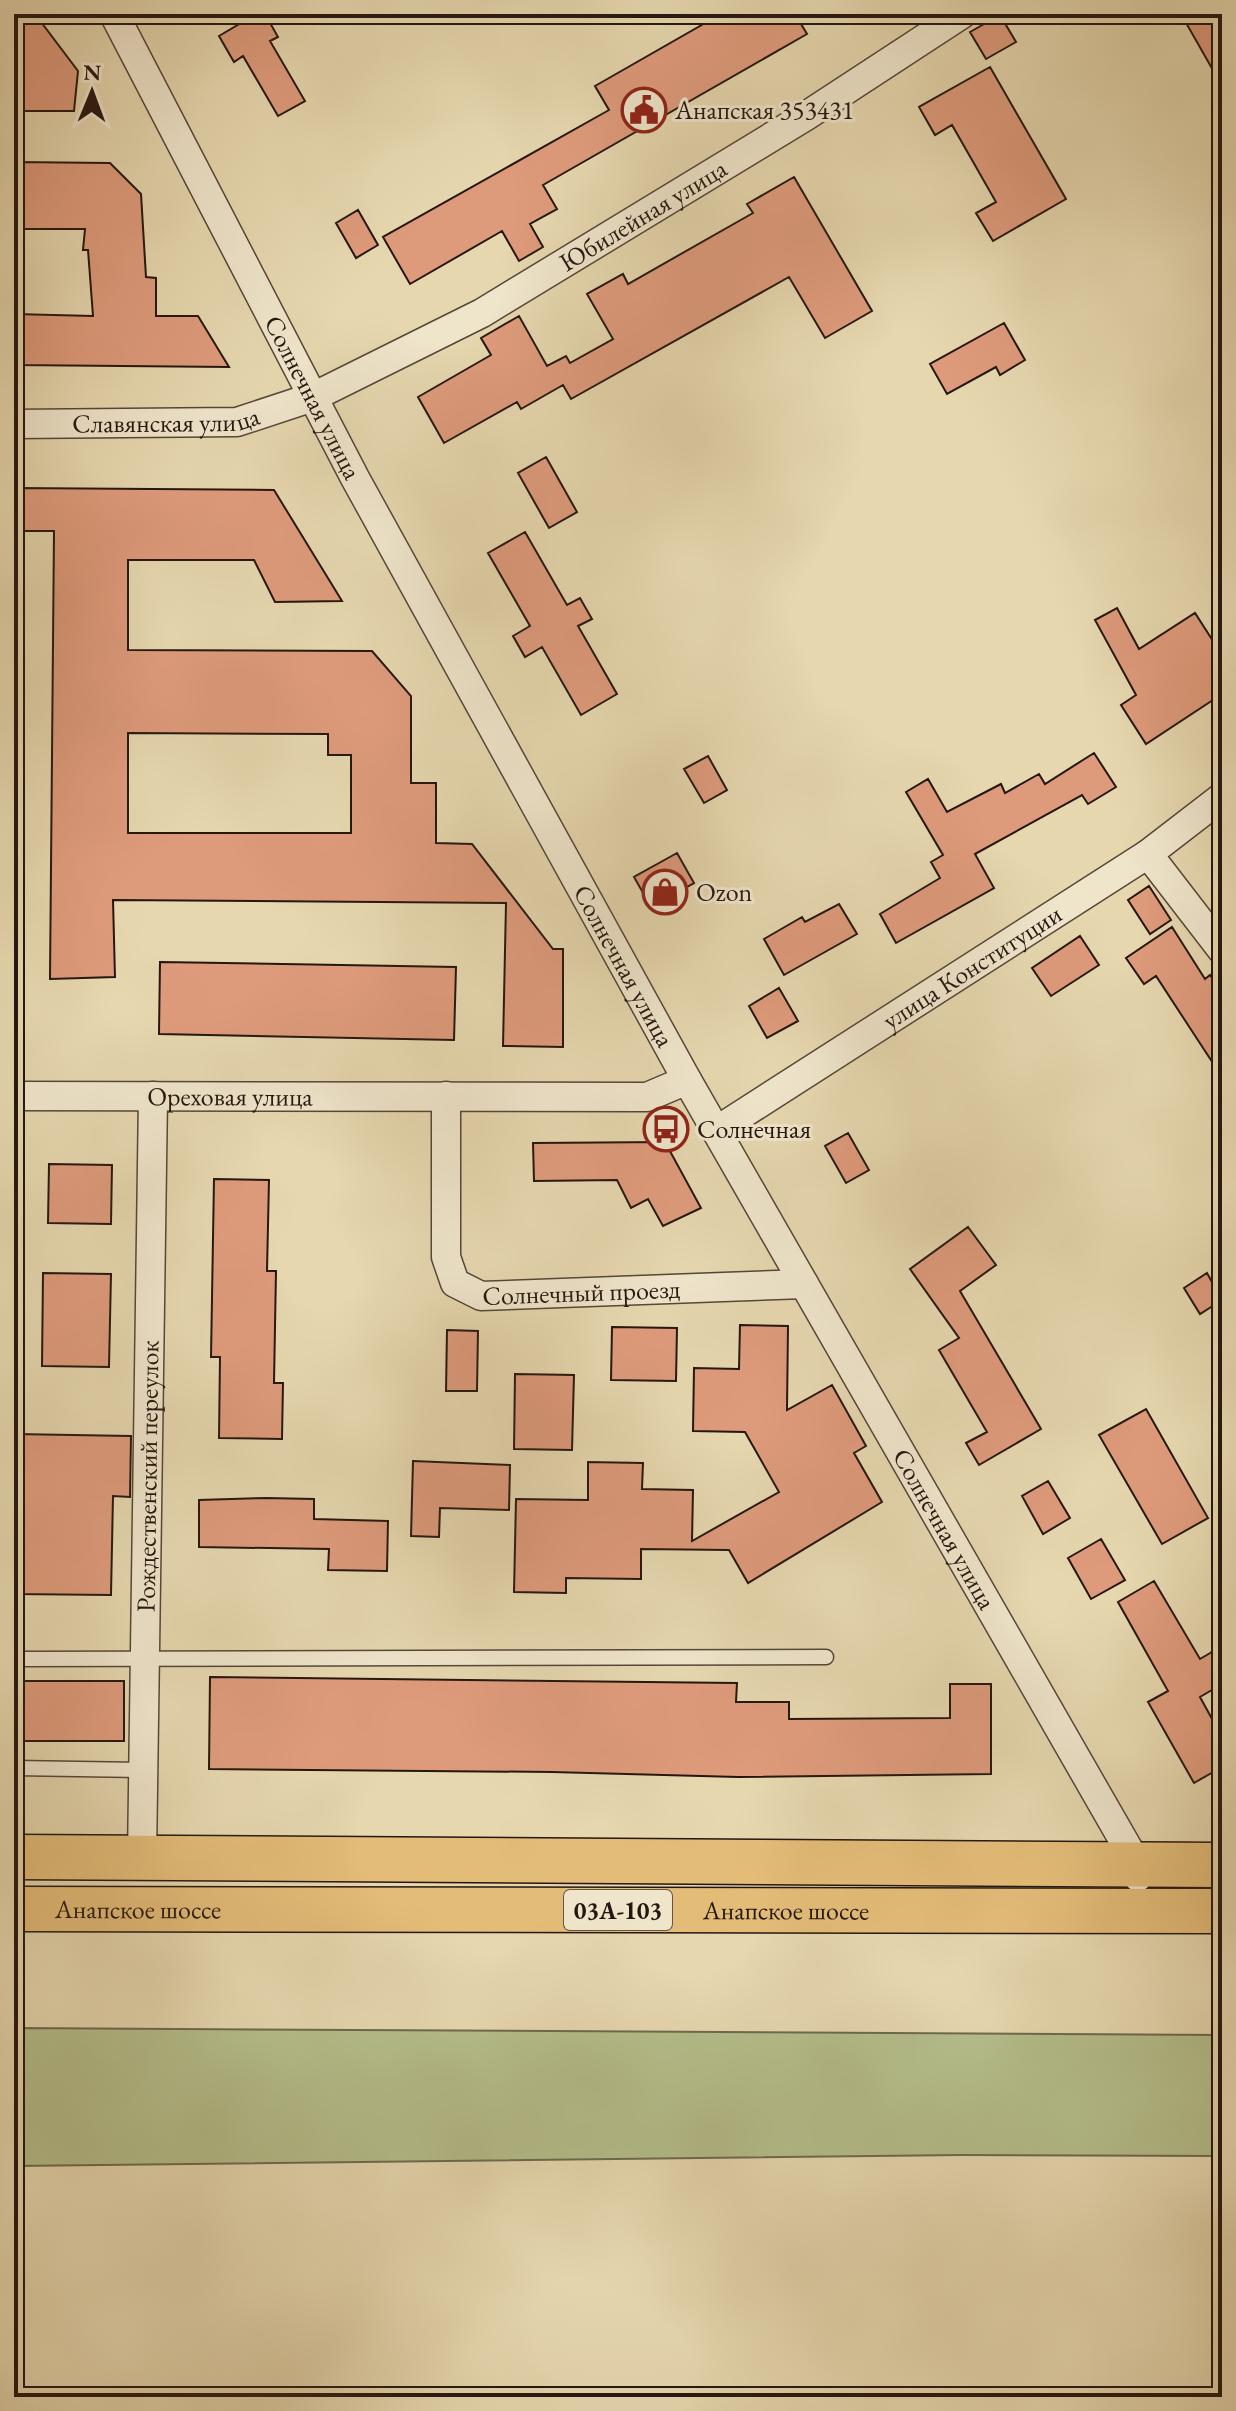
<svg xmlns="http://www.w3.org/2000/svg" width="1236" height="2411" font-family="'EB Garamond',serif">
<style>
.green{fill:#b4be8b;stroke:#6c6a4e;stroke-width:2}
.building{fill:#de9b7c;stroke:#251710;stroke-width:2;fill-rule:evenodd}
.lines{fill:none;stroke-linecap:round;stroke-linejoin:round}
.service-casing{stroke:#554738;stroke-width:17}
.minor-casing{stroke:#554738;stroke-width:31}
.primary-casing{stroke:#251710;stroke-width:47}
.service{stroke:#efe5cb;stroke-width:14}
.minor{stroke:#efe5cb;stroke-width:28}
.primary{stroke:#e3bc78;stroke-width:44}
.labels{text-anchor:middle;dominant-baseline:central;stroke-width:6;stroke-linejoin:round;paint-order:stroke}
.shield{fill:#efe5cb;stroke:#625548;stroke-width:2}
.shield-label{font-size:24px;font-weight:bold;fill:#251710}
.poi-label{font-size:26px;fill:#251710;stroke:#efe5cb;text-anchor:start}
.street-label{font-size:26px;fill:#251710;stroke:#efe5cb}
</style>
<rect width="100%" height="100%" fill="#e6d7af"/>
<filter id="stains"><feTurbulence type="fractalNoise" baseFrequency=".0025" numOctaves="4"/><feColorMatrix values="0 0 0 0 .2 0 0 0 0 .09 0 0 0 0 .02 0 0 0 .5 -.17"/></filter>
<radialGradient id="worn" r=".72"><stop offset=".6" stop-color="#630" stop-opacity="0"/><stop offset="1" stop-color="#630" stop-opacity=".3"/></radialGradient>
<path class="green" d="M 14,2028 L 1222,2035 L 1222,2156 L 961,2155 L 14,2166 Z"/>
<path class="building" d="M 256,14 L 265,14 L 278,37 L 270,41 L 305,101 L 278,116 L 243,56 L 234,62 L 219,36 Z
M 721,14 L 795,14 L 807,34 L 543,185 L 557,209 L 530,224 L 543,247 L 519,261 L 502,231 L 410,284 L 383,237 L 609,110 L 595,86 Z
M 1181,14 L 1222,14 L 1222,86 Z
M 1000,15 L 1016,42 L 986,59 L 970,32 Z
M 14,21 L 41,22 L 78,71 L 74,111 L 16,111 L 19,67 L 14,68 Z
M 990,67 L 1066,199 L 993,241 L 976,213 L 996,202 L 952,125 L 935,135 L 919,107 Z
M 14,162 L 110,163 L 141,194 L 146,277 L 156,278 L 156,316 L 198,316 L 229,367 L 14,365 L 14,314 L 93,316 L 88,250 L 83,250 L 85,229 L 14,229 Z
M 794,177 L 872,311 L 825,338 L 789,277 L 571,399 L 563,385 L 521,409 L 517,402 L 444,443 L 418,397 L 491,355 L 481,338 L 519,316 L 547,366 L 566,356 L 570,363 L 613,339 L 587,294 L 623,274 L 628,284 L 753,213 L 747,204 Z
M 358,210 L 378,245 L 356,258 L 336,223 Z
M 1004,323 L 1025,360 L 1000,375 L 996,367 L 947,394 L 930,364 Z
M 546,457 L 577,512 L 549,528 L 518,473 Z
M 14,488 L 274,490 L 342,601 L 275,602 L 254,560 L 128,560 L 128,650 L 372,651 L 411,696 L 411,783 L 436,783 L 436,843 L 472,844 L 553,949 L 563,949 L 563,1047 L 503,1046 L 506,903 L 113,900 L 115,977 L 50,979 L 54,531 L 14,531 ZM 128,733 L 328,734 L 328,755 L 351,755 L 351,833 L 128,833 Z
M 525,532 L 567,605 L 580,598 L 592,619 L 578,626 L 617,694 L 581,715 L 542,647 L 525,657 L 513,636 L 530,626 L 488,553 Z
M 1117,608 L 1139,649 L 1195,613 L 1222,655 L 1222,694 L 1146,744 L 1121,705 L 1136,695 L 1095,620 Z
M 1094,753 L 1116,787 L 1088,804 L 1082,795 L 975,854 L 994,888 L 896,943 L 880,914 L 940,878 L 931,862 L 943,855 L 906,792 L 928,779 L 947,812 L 1001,784 L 1005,793 L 1039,774 L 1045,784 Z
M 708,756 L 727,790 L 704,803 L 684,769 Z
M 677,853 L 694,883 L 651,907 L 634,877 Z
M 1149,886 L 1171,920 L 1150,934 L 1128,900 Z
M 839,904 L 857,934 L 784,975 L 764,939 L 802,917 L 805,922 Z
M 1172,927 L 1205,979 L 1210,975 L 1222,993 L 1222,1077 L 1156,976 L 1144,984 L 1126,958 Z
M 1080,936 L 1099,965 L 1051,996 L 1032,968 Z
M 160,962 L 456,967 L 454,1040 L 159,1034 Z
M 779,988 L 798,1021 L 767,1038 L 749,1006 Z
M 848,1133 L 869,1170 L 846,1183 L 825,1146 Z
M 665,1142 L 701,1208 L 663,1226 L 648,1199 L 631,1208 L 617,1180 L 534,1181 L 533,1143 Z
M 49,1164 L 112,1165 L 111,1224 L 48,1223 Z
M 214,1179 L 269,1180 L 267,1271 L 276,1271 L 274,1383 L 283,1383 L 282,1439 L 219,1438 L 220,1357 L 211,1357 Z
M 968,1227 L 996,1265 L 960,1291 L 1041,1429 L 979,1465 L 966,1443 L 987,1432 L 939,1350 L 959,1338 L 910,1269 Z
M 43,1273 L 111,1274 L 109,1367 L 42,1366 Z
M 1207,1273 L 1222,1300 L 1200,1314 L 1184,1288 Z
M 740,1325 L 788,1326 L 787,1410 L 832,1385 L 866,1446 L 854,1453 L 882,1502 L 748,1583 L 729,1550 L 641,1549 L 641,1579 L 566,1578 L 566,1593 L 514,1592 L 516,1499 L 588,1500 L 588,1462 L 643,1463 L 642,1489 L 693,1490 L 692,1541 L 779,1492 L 745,1432 L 693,1431 L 694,1368 L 739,1369 Z
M 612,1327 L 677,1328 L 676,1381 L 611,1380 Z
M 447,1330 L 478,1331 L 477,1391 L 446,1391 Z
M 515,1374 L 574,1375 L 572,1450 L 514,1449 Z
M 1146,1409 L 1208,1518 L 1162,1544 L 1099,1435 Z
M 14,1434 L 131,1436 L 130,1497 L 113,1496 L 111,1595 L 14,1594 Z
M 413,1461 L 510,1465 L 509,1510 L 440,1508 L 439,1537 L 411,1536 Z
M 1048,1481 L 1070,1518 L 1043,1534 L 1022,1496 Z
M 266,1498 L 314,1499 L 314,1519 L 388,1521 L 387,1571 L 328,1570 L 329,1549 L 199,1547 L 199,1500 Z
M 1101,1539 L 1125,1580 L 1091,1599 L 1068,1558 Z
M 1154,1581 L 1200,1659 L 1222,1646 L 1222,1684 L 1200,1697 L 1222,1737 L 1222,1767 L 1194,1783 L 1148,1702 L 1168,1691 L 1118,1602 Z
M 210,1677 L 737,1683 L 736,1702 L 789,1702 L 789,1719 L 950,1718 L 950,1684 L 991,1684 L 991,1774 L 738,1777 L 552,1772 L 209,1769 Z
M 14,1681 L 124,1681 L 124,1741 L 14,1741 Z"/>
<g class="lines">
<g class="service-casing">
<path id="service" d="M 14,1659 L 826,1657
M 14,1768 L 142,1770"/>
</g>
<g class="minor-casing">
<g id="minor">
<path id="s1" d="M 114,14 L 355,478 L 687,1080 L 1137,1864 L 1138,1877"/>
<path id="s2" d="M 14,424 L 237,422 L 313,397 L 482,313 L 806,116 L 962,14"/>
<path d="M 1148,854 L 1222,950"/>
<path id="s3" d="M 14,1096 L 647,1097 L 687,1080"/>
<path id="s4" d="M 446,1096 L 446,1257 L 455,1283 L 481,1296 L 804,1284"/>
<path id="s5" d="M 716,1131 L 1148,854 L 1222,797"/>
<path id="s6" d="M 142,1858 L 153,1096"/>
</g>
</g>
<g class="primary-casing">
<g id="primary">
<path d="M 14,1857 L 1222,1865"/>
<path id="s7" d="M 14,1909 L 1222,1911"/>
</g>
</g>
<use href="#service" class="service"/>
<use href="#minor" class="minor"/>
<use href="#primary" class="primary"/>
</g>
<defs>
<g id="civic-ring" transform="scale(2.3)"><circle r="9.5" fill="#efe5cb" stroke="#8f2418" stroke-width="1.5"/><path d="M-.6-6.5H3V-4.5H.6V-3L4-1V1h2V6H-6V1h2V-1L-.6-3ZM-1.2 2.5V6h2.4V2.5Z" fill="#8f2418"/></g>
<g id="shop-ring" transform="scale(2.3)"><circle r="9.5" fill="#efe5cb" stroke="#8f2418" stroke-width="1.5"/><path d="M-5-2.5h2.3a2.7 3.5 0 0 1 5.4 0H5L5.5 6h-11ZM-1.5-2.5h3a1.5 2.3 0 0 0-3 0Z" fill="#8f2418"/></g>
<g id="bus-ring" transform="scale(2.3)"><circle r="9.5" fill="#efe5cb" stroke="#8f2418" stroke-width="1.5"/><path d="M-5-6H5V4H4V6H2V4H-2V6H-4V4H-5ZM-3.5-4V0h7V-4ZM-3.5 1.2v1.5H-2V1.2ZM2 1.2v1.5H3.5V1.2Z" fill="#8f2418"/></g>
</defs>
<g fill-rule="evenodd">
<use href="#civic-ring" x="644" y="110"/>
<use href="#shop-ring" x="665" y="892"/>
<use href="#bus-ring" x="666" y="1129"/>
</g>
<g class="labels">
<rect class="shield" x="564" y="1890" width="108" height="40" rx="6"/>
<g class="shield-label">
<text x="618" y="1910">03А-103</text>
</g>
<g class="poi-label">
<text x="675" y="110">Анапская 353431</text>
<text x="696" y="892">Ozon</text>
<text x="697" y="1129">Солнечная</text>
</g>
<g class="street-label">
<text stroke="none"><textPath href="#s2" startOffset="680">Юбилейная улица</textPath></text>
<text stroke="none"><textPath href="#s1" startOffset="432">Солнечная улица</textPath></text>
<text stroke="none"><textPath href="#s2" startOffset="152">Славянская улица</textPath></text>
<text stroke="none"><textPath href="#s1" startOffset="1080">Солнечная улица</textPath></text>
<text stroke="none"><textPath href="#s5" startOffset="304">улица Конституции</textPath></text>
<text stroke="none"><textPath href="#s3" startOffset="216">Ореховая улица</textPath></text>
<text stroke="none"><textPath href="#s4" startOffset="318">Солнечный проезд</textPath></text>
<text stroke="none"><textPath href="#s6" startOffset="382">Рождественский переулок</textPath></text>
<text stroke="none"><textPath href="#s1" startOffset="1728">Солнечная улица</textPath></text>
<text stroke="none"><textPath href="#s7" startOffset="124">Анапское шоссе</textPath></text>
<text stroke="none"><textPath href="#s7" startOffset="772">Анапское шоссе</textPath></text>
</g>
</g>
<rect width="1236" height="2411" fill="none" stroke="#e6d7af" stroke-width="48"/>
<rect x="16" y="16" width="1204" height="2379" fill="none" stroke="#251710" stroke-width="4"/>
<rect x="24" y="24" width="1188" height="2363" fill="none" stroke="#251710" stroke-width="2"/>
<g transform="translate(92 92) rotate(1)" stroke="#efe5cb" stroke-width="6" paint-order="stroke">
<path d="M0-6L14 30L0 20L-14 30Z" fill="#251710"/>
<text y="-12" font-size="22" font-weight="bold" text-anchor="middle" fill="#251710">N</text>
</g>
<rect width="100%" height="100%" filter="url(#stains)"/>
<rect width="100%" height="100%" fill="url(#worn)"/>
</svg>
